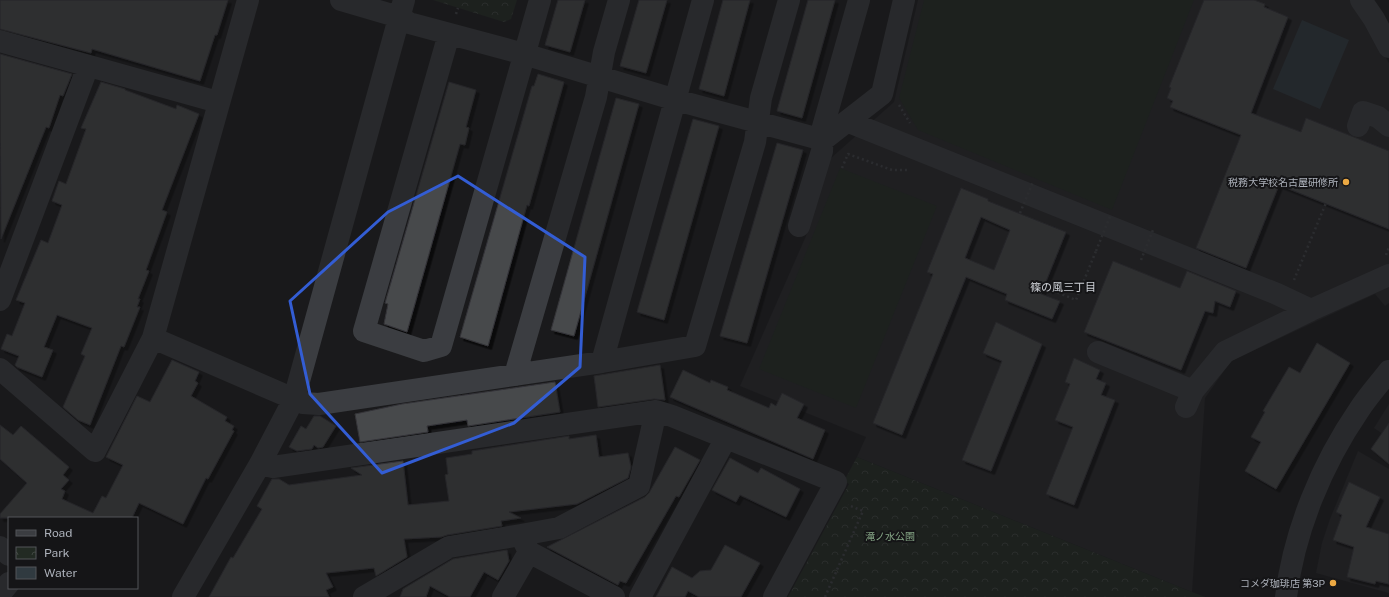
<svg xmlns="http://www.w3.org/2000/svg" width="1389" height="597" font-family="'Public Sans','Noto Sans JP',sans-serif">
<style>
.built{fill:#262629}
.grass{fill:#222a23}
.park{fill:url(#park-crowns)}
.water{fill:#303a40}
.building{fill:#47484c;stroke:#343438;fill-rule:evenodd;filter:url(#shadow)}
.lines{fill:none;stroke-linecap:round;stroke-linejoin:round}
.path{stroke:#414448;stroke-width:2.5;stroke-dasharray:2 3;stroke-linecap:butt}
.minor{stroke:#3b3d41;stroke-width:22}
.path-bridge{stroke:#414448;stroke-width:2.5;stroke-dasharray:2 3;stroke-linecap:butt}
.marked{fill:none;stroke:#335dd4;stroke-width:3;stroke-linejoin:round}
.poi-dot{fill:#eca943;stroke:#151517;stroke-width:1.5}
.labels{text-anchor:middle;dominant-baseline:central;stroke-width:4;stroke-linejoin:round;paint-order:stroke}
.poi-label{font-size:10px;fill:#adb2bb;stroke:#151517;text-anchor:end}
.park-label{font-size:10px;fill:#85a585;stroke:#151517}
.neighbourhood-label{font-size:11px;fill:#ced1d7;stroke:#151517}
</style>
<defs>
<pattern id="park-crowns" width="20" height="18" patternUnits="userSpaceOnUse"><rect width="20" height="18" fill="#222a23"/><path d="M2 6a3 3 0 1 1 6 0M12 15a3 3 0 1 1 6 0" fill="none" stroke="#3f4641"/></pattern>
<filter id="shadow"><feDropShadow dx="3.5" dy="3.5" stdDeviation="0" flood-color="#0009"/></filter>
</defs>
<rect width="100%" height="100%" fill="#1a1a1c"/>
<path class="built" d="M 918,0 L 1351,0 L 1389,63 L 1389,303 L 1385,306 L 1375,294 L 1231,361 L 1205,398 L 1192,592 L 857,457 L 866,437 L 740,386 L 806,236 L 830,159 L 894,102 Z
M 1389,404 L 1389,438 L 1374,428 Z
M 1358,451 L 1389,469 L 1389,593 L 1316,573 L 1322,543 L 1330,519 Z"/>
<path class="grass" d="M 924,0 L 1194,0 L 1112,210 L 918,130 L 899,98 Z
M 840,168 L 937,206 L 856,408 L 759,369 Z"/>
<path class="park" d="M 433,0 L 517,0 L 511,19 L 504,22 Z
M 857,457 L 1192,592 L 1205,597 L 788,597 L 849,484 L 844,481 Z"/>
<path class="water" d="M 1302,20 L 1349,40 L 1320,109 L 1273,89 Z"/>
<path class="building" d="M 0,0 L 228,0 L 217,35 L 215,35 L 200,81 L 92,49 L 91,53 L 0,29 Z
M 558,0 L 585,0 L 570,52 L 545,45 Z
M 639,0 L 667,0 L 646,73 L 620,66 Z
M 723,0 L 750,0 L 724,96 L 699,89 Z
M 808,0 L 835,0 L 802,118 L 777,111 Z
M 1204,0 L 1254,0 L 1265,4 L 1264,7 L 1288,17 L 1251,113 L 1301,132 L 1306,118 L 1389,151 L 1389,229 L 1279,185 L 1246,268 L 1196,248 L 1241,135 L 1170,107 L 1173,101 L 1167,98 L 1171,88 L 1169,87 Z
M 0,54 L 72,74 L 63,96 L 60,95 L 49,128 L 46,127 L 1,239 Z
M 538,74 L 564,82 L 529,206 L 527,205 L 488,346 L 460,337 L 532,86 L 534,86 Z
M 101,82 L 125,89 L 125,90 L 176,109 L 177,105 L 199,114 L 162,210 L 167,212 L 146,270 L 149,271 L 138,299 L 140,299 L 137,307 L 140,307 L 124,347 L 121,346 L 90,425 L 78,420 L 63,407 L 85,356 L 81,354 L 92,328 L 57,315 L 44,347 L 53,350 L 42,377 L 17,367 L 15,365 L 19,356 L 1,349 L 7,334 L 12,336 L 25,303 L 16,300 L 41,240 L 48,243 L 62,205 L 52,201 L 59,181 L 66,184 L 86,129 L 81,128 Z
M 449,82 L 476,90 L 466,127 L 469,128 L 465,145 L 460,144 L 407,332 L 384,324 L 388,304 L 385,303 Z
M 616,98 L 639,104 L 574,336 L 551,330 Z
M 693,119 L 719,126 L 664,320 L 637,312 Z
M 777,143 L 803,150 L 747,343 L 720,336 Z
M 961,188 L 988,199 L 988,201 L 1066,232 L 1041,294 L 1060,301 L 1052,319 L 1005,300 L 1007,294 L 966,277 L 902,435 L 873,423 L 933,274 L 927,272 ZM 981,217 L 1010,230 L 994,270 L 965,258 Z
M 1113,261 L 1180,288 L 1187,271 L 1236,291 L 1230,307 L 1215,301 L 1213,313 L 1205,311 L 1181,370 L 1084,332 Z
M 996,322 L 1042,344 L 991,471 L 962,460 L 1002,361 L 983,353 Z
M 1317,343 L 1350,363 L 1276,489 L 1245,471 L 1261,442 L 1251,437 L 1265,412 L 1263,411 L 1289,367 L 1300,373 Z
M 1074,358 L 1100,370 L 1096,379 L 1106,383 L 1101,395 L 1115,400 L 1074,505 L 1046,494 L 1073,427 L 1055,420 L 1070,384 L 1065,382 Z
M 172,360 L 199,372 L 195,381 L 198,383 L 191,396 L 227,417 L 225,421 L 234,426 L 232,430 L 234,431 L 208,479 L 206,478 L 183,524 L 139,503 L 132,518 L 0,518 L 0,514 L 27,483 L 0,459 L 0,425 L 13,435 L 21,426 L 69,467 L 63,475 L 69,480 L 61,489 L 65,491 L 62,499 L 93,513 L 102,496 L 106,498 L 123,465 L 106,457 L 137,396 L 150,402 Z
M 660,365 L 665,400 L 654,399 L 598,407 L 594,376 Z
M 683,370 L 710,383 L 711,380 L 728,387 L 727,390 L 769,408 L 771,403 L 776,406 L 782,393 L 804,404 L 797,418 L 825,430 L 813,459 L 670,397 Z
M 555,382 L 560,412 L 468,426 L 467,420 L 427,426 L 428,432 L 360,442 L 355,414 L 402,404 Z
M 314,416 L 320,416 L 336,426 L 323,447 L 318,448 L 314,445 L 312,449 L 297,451 L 289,447 L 301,426 L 306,429 Z
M 1389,423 L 1389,464 L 1371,449 Z
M 596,435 L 599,457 L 628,453 L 631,467 L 628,478 L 577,504 L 509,512 L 521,518 L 501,521 L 502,526 L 447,535 L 441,537 L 404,539 L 407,557 L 376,576 L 374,568 L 326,573 L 333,587 L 326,590 L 329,597 L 209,597 L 231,557 L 233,558 L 262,509 L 257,506 L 272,479 L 279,479 L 289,485 L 362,475 L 351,468 L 403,461 L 408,505 L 449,501 L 445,475 L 448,474 L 446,458 L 472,454 L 472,451 L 569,436 L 569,439 Z
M 675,447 L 700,460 L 679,497 L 676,496 L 626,583 L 620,581 L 618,585 L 547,547 L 645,497 L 649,493 Z
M 730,458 L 758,473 L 761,468 L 800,489 L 786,517 L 740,495 L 736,502 L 712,490 Z
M 1349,482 L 1380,497 L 1366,527 L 1389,534 L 1389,584 L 1376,581 L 1375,584 L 1347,577 L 1354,547 L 1333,540 L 1342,515 L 1336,512 Z
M 725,545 L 760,563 L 741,597 L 699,597 L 688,591 L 685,597 L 656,597 L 672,567 L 692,578 L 700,571 L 711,570 Z
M 507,550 L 509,561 L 498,580 L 484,572 L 470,597 L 450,597 L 430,586 L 426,597 L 400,597 L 403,589 L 453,559 Z"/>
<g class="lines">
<path class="path" d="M 456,14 L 458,8
M 899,105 L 910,123
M 842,168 L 848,154 L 892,170 L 908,170
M 1386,255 L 1389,247
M 1294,280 L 1326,203
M 1044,287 L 1076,300 L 1096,251
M 825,597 L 863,511 L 848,505"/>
<path class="minor" d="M 341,0 L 399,17 L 409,23 L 524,54 L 676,100 L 823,140 L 882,94 L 904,0
M 1361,0 L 1374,19 L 1389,47
M 449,34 L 364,331 L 424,351 L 441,346 L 540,0
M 0,41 L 218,102
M 849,122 L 1277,294 L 1311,310
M 1358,126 L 1363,112 L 1378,117 L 1389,126
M 799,226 L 822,151 L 823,127 L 859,0
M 0,300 L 88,66
M 153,338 L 294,399 L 303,403 L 319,404 L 602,362 L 695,346 L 755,142 L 761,98 L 789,0
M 1098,352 L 1193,391
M 602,362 L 703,0
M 0,369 L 95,451 L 153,338 L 248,0
M 515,375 L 596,97 L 604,52 L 619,0
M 1186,407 L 1193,391 L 1225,352 L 1311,310 L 1389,275
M 656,411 L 672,416 L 836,482 L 774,597
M 260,464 L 273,467 L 656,411 L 639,486 L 559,528 L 521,535 L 529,552 L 503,597
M 0,547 L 9,555
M 529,552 L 614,597
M 0,594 L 9,583
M 183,597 L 260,464 L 294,399 L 404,0
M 364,597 L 449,547 L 521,535
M 640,597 L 726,438
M 1286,597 C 1294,531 1322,464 1359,410 C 1368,396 1379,384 1389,371"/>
<path class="path-bridge" d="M 1020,213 L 1033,182
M 1096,251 L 1111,214
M 1141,260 L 1153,230"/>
</g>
<path d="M0 0H1389V597H0ZM 458,176 L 585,257 L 580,367 L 514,423 L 382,473 L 310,394 L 290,301 L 388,212 Z" fill="#1a1a1c" fill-opacity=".55" fill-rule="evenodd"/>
<path class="marked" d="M 458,176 L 585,257 L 580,367 L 514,423 L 382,473 L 310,394 L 290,301 L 388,212 Z"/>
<g class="poi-dot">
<circle cx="1346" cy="182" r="4"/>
<circle cx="1333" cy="583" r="4"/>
</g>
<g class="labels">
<g class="poi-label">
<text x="1338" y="182">税務大学校名古屋研修所</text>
<text x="1325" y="583">コメダ珈琲店 第3P</text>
</g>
<g class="park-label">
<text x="890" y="536">滝ノ水公園</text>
</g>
<g class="neighbourhood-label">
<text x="1063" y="287">篠の風三丁目</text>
</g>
</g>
<rect x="8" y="517" width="130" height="72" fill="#151517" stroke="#525459"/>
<rect x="16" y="530" width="20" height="6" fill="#3b3d41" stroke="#525459"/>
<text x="44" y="537" font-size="12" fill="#adb2bb">Road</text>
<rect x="16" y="547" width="20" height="12" fill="url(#park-crowns)" stroke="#525459"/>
<text x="44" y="557" font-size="12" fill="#adb2bb">Park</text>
<rect x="16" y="567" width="20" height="12" fill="#303a40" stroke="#525459"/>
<text x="44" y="577" font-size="12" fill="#adb2bb">Water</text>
</svg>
